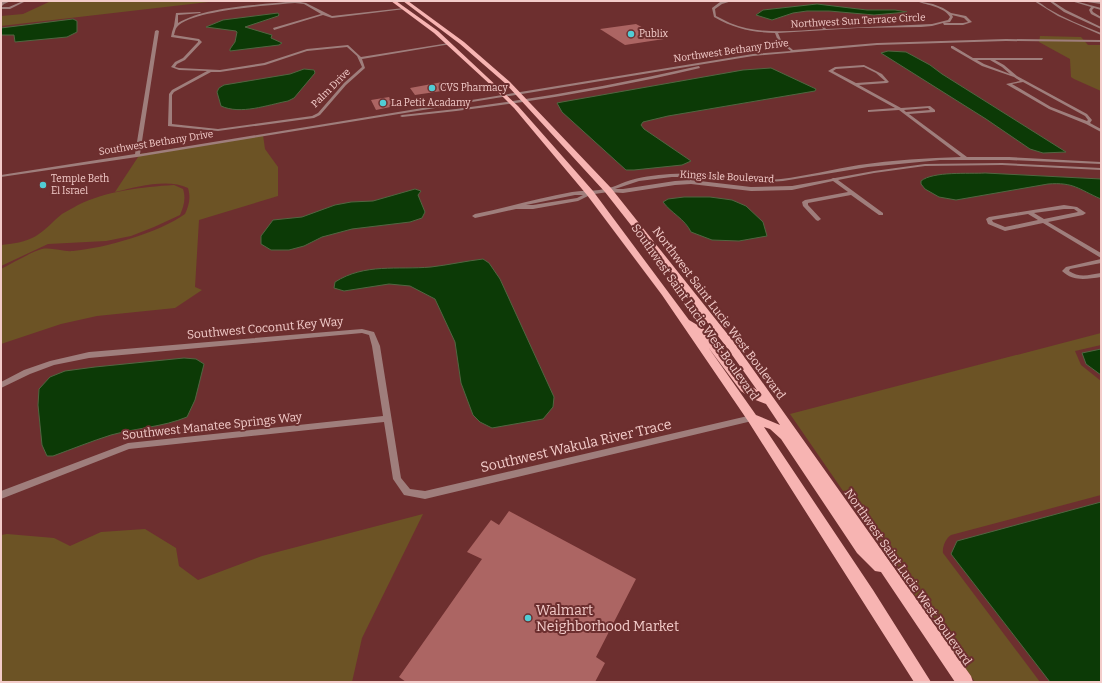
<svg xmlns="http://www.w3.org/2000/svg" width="1102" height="683" font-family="Bitter,serif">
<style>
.green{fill:#6c5325}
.water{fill:#0c3a06;stroke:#516641}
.building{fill:#ac6563}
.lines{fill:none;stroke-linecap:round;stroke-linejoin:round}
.minor{fill:#9f7e7c;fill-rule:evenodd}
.major{fill:#f7b4b2;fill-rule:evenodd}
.poi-dot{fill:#51ccd4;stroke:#6d2f2f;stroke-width:1.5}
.labels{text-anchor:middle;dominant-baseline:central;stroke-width:4;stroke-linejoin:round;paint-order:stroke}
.far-street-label{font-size:10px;fill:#f3ccca;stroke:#6d2f2f}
.far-poi-label{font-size:10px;fill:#f3ccca;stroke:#6d2f2f;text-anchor:start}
.street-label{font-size:12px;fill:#f3ccca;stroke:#6d2f2f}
.near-street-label{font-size:14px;fill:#f3ccca;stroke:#6d2f2f}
.near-poi-label{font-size:14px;fill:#f3ccca;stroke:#6d2f2f;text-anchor:start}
</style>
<rect width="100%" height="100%" fill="#6d2f2f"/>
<path class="green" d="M 51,1 L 217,1 L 1,26 L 1,16 L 23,14 Z
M 1040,36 L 1081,37 L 1088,45 L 1101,45 L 1101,91 L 1074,79 L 1071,77 L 1070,59 L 1039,42 Z
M 263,135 L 265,149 L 278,167 L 278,196 L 199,220 L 195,287 L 202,290 L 175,308 L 97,316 L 61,324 L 1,344 L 1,269 C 11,264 33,251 42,249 C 52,247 63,252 73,251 C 105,248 158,233 185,214 C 189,205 191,198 188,188 C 168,178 136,187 115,192 L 140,154 Z
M 174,185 L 183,189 C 186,198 184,206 180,215 L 154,227 L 131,236 L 106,241 L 48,244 L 1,266 L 1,245 C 12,244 26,242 36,236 C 46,230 53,221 62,214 C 67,211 73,208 78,205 C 106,191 142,187 174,185 Z
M 1101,333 L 1101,345 L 1075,351 L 1081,365 L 1101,381 L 1101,495 L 951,535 C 946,538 942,547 943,553 L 1040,682 L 975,682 L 908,585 L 909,584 L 903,578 L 790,414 Z
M 423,514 L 362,638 L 352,682 L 1,682 L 1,535 L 7,534 L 54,538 L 70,546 L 101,532 L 145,529 L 176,548 L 179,566 L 198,580 L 262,556 Z"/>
<path class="water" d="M 817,4 L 867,10 L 895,10 L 907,12 L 874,15 L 829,11 L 807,11 L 793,13 L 772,20 L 756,15 L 763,10 Z
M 278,13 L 279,15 L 278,16 L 245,27 L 272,35 L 271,38 L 282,43 L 279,45 L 230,51 L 230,49 L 235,42 L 237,32 L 236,31 L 206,27 L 223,20 Z
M 73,19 L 77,21 L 77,32 L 67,37 L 15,42 L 14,35 L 1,35 L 1,28 Z
M 888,51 L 906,52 L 930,65 L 942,74 L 1066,152 L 1043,153 L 1030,149 L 986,119 L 881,53 Z
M 771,68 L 816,89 L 815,91 L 668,116 L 643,122 L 641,125 L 644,129 L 691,161 L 682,165 L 634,170 L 626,170 L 562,112 L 557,103 L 562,102 L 743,70 Z
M 304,69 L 314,70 L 315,73 L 294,98 L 288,101 C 267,105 241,115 221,106 L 217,92 L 219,88 L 224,85 L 290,74 Z
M 985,173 L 1101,179 L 1101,199 C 1078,189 1074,182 1048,184 L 956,200 L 939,197 L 925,189 L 921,184 L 921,181 C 933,171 969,174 985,173 Z
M 415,189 L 421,191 L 418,195 L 425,212 L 422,218 L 410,222 L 352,229 L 322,237 L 304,246 L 289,250 L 271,250 L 261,244 L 261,236 L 273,220 L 302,217 L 335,205 L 351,202 L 373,201 Z
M 684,197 L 710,197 L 732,200 L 746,206 L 763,222 L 767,236 L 739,241 L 712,240 L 691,232 C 685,219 671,213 663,202 L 668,199 Z
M 483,259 L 489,263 L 500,279 L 554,397 L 553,407 L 543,419 L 492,428 L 480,422 L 473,415 L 461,383 L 455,342 L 435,299 L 410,286 L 389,284 L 344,291 L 334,288 L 335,282 C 365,263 397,270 431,267 C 448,265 466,261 483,259 Z
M 1101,349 L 1101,375 L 1086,364 L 1082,353 Z
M 184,358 L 196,359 L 204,364 L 195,400 L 187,417 C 163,427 136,428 111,435 C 92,441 72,449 53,456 L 47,456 L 42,445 L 38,405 L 39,389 L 50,377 L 65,371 L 95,367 Z
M 1101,502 L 1101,682 L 1050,682 L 951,554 L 957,541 Z"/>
<path class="building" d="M 636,24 L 664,39 L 625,45 L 600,29 Z
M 448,81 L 455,89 L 415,95 L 410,88 Z
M 389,97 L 395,106 L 376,110 L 371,100 Z
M 509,511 L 636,579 L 596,657 L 605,663 L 595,682 L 406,682 L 399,677 L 482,559 L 467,552 L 491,520 L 499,525 Z"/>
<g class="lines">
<path class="minor" d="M 7,1 L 11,1 L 4,4 L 1,7 L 2,2 Z
M 23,1 L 26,1 L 10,9 L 1,9 L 1,7 L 9,7 Z
M 295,1 L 306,3 L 332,16 L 404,8 L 405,9 L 332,18 L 323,15 L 274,30 L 273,28 L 321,14 L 304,4 L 295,3 C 272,5 191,10 177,27 C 175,29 175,32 174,35 L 199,39 L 202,42 L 185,60 L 177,64 L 175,67 L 179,68 L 220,70 L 264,63 L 307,49 L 348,45 L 361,57 L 449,43 L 451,44 L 362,59 L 365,68 L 346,85 L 320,115 L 314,118 L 218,131 L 168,126 L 169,94 L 172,90 L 207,71 L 179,70 L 171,67 L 175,62 L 183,58 L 198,42 L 198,41 L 171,37 L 172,32 L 174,26 L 176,13 L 200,12 L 201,13 L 178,15 L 178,23 C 206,6 261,5 295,1 ZM 347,47 L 357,56 L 362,67 L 344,83 L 318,113 L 312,116 L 218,129 L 172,124 L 172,95 L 174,92 L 211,72 L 220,72 L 265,65 L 307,51 Z
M 727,1 L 732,1 L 722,4 L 715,9 L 716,16 C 721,18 725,21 730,23 C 759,35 793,31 823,29 L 820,24 C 832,18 848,20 860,25 L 858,26 C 847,23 834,19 823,25 L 826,29 L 932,24 L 948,20 L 950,17 C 943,6 928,6 917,1 L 933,4 L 943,8 L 951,13 L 966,16 L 972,22 L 963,25 L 944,25 L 943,23 L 932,26 L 921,27 L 858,28 L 778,33 L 781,40 L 793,50 L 877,43 L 1006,39 L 1101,40 L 1101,42 L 1006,41 L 877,45 L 753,56 L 137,157 L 1,177 L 1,175 L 135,154 L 155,31 L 157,30 L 159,31 L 140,154 L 753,54 L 791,51 L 778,41 L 775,33 C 751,32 735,29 714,17 L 712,8 L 720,2 ZM 952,15 L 964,18 L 968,22 L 963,23 L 944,23 L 950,22 L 953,17 Z
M 1034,1 C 1039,1 1043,5 1047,8 C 1064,18 1083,26 1101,33 L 1101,35 L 1058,16 Z
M 1049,1 L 1052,1 L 1066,10 L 1101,27 L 1101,29 L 1064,12 Z
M 1071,1 L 1075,1 L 1101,8 L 1101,10 L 1094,8 L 1092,10 L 1093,12 L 1101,17 L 1101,19 L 1091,14 L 1089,10 L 1091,7 Z
M 1086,1 L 1101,2 L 1101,4 L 1087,2 Z
M 951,46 L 953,46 L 973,58 L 1043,58 L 1042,60 L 995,60 L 1004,65 L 1017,76 L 1087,114 L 1092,120 L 1090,123 L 1101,129 L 1101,132 L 1086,124 L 1049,109 L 1006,84 L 1020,81 L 1014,77 L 982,66 L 951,48 ZM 977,60 L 990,60 L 1002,67 L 1010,74 L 984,64 ZM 1023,82 L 1085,116 L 1088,120 L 1087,121 L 1051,107 L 1012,84 Z
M 864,65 L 882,74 L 889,82 L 887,83 L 859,85 L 901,108 L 930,106 L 935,110 L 935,112 L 909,114 L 967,157 L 1009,157 L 1101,162 L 1101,164 L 1009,160 L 940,160 L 868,167 L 783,181 L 755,183 L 701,177 L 672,177 L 639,181 L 615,189 L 623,189 L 675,181 L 691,180 L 751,187 L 792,186 L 831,179 L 833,178 L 835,178 L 874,171 L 925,164 L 1002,163 L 1101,168 L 1101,170 L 1002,165 L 925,166 L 874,173 L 838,180 L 883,213 L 883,215 L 879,215 L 851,195 L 808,203 L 808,205 L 821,219 L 818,221 L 816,220 L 803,206 L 802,202 L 805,200 L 848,192 L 833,181 L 792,190 L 751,191 L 691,184 L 675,185 L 623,193 L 608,192 L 588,195 L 588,196 L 578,201 L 533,209 L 516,209 L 475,218 L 472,216 L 475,214 C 508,207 539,198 572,192 C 584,190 596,192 608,188 C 614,187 619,184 625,182 C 639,177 655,175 670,174 C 707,171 744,182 781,179 C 807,176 833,169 859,165 C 893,160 927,158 961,157 L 899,110 L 868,112 L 868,110 L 869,110 L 895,108 L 828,71 L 835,67 ZM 864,67 L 876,73 L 885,81 L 856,83 L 833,71 L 836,69 ZM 928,108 L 930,110 L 906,112 L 904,110 ZM 575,195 L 583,195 L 577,198 L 533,205 L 526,205 Z
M 699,66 L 700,68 C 602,91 503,107 402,117 L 400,116 L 402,115 C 502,105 601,88 699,66 Z
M 1064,205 L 1077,207 L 1086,213 L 1083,215 L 1048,222 L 1101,253 L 1101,258 L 1043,223 L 1005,231 L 988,224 L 986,219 L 989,217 ZM 1064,209 L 1074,209 L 1078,212 L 1044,219 L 1034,213 ZM 1028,214 L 1038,220 L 1005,227 L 993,222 L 992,220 Z
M 1101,259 L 1101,263 L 1070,269 L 1069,271 C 1079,278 1089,275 1101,273 L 1101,277 C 1087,279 1073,282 1062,271 L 1066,267 Z
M 362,329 L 374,332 L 380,346 L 401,478 L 410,489 L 425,491 L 752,415 L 755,416 L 756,418 L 755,420 L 752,421 L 425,499 L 404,495 L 393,479 L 384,422 L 129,449 L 1,499 L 1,491 L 128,443 L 383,416 L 372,346 L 369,335 L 362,333 L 89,358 L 54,365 L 30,374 L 1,388 L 1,382 L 24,370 L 50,361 L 89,352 Z"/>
<path class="major" d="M 391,1 L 396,1 L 438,31 L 518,106 L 593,191 L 689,320 L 704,329 L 749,385 L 757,390 L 725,345 L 605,192 L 506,84 L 460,44 L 403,1 L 408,1 L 464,42 L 510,82 L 611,188 L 733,341 L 971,676 L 973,682 L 955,682 L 881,572 L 875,571 L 857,553 L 781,439 L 770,429 L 764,427 L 873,590 L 931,682 L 914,682 L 748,421 L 662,295 L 587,195 L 514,108 L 494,88 L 434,33 ZM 708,347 L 741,391 L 753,399 L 766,404 L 780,425 L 756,415 Z"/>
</g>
<g class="poi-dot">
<circle cx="631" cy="34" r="4"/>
<circle cx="432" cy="88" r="4"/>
<circle cx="383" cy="103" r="4"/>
<circle cx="43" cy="185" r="4"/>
<circle cx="528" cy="618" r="4"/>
</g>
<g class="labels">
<g class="far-street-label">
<text transform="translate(858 21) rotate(-3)">Northwest Sun Terrace Circle</text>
<text transform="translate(731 51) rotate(-8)">Northwest Bethany Drive</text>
<text transform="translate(331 88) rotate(-45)">Palm Drive</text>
<text transform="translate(156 143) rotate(-9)">Southwest Bethany Drive</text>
<text transform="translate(727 177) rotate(3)">Kings Isle Boulevard</text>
</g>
<g class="far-poi-label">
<text x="639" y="34">Publix</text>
<text x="440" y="88">CVS Pharmacy</text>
<text x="391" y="103">La Petit Acadamy</text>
<text x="51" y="179">Temple Beth<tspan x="51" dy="12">El Israel</tspan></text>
</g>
<g class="street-label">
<text transform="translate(695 312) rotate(55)">Southwest Saint Lucie West Boulevard</text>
<text transform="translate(719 313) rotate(53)">Northwest Saint Lucie West Boulevard</text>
<text transform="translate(265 328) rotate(-5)">Southwest Coconut Key Way</text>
<text transform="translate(212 426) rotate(-6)">Southwest Manatee Springs Way</text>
<text transform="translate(908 577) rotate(55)">Northwest Saint Lucie West Boulevard</text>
</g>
<g class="near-street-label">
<text transform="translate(576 446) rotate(-13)">Southwest Wakula River Trace</text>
</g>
<g class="near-poi-label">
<text x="536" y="610">Walmart<tspan x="536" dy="16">Neighborhood Market</tspan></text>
</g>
</g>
<rect width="1102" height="683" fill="none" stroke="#f3ccca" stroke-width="4"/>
</svg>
